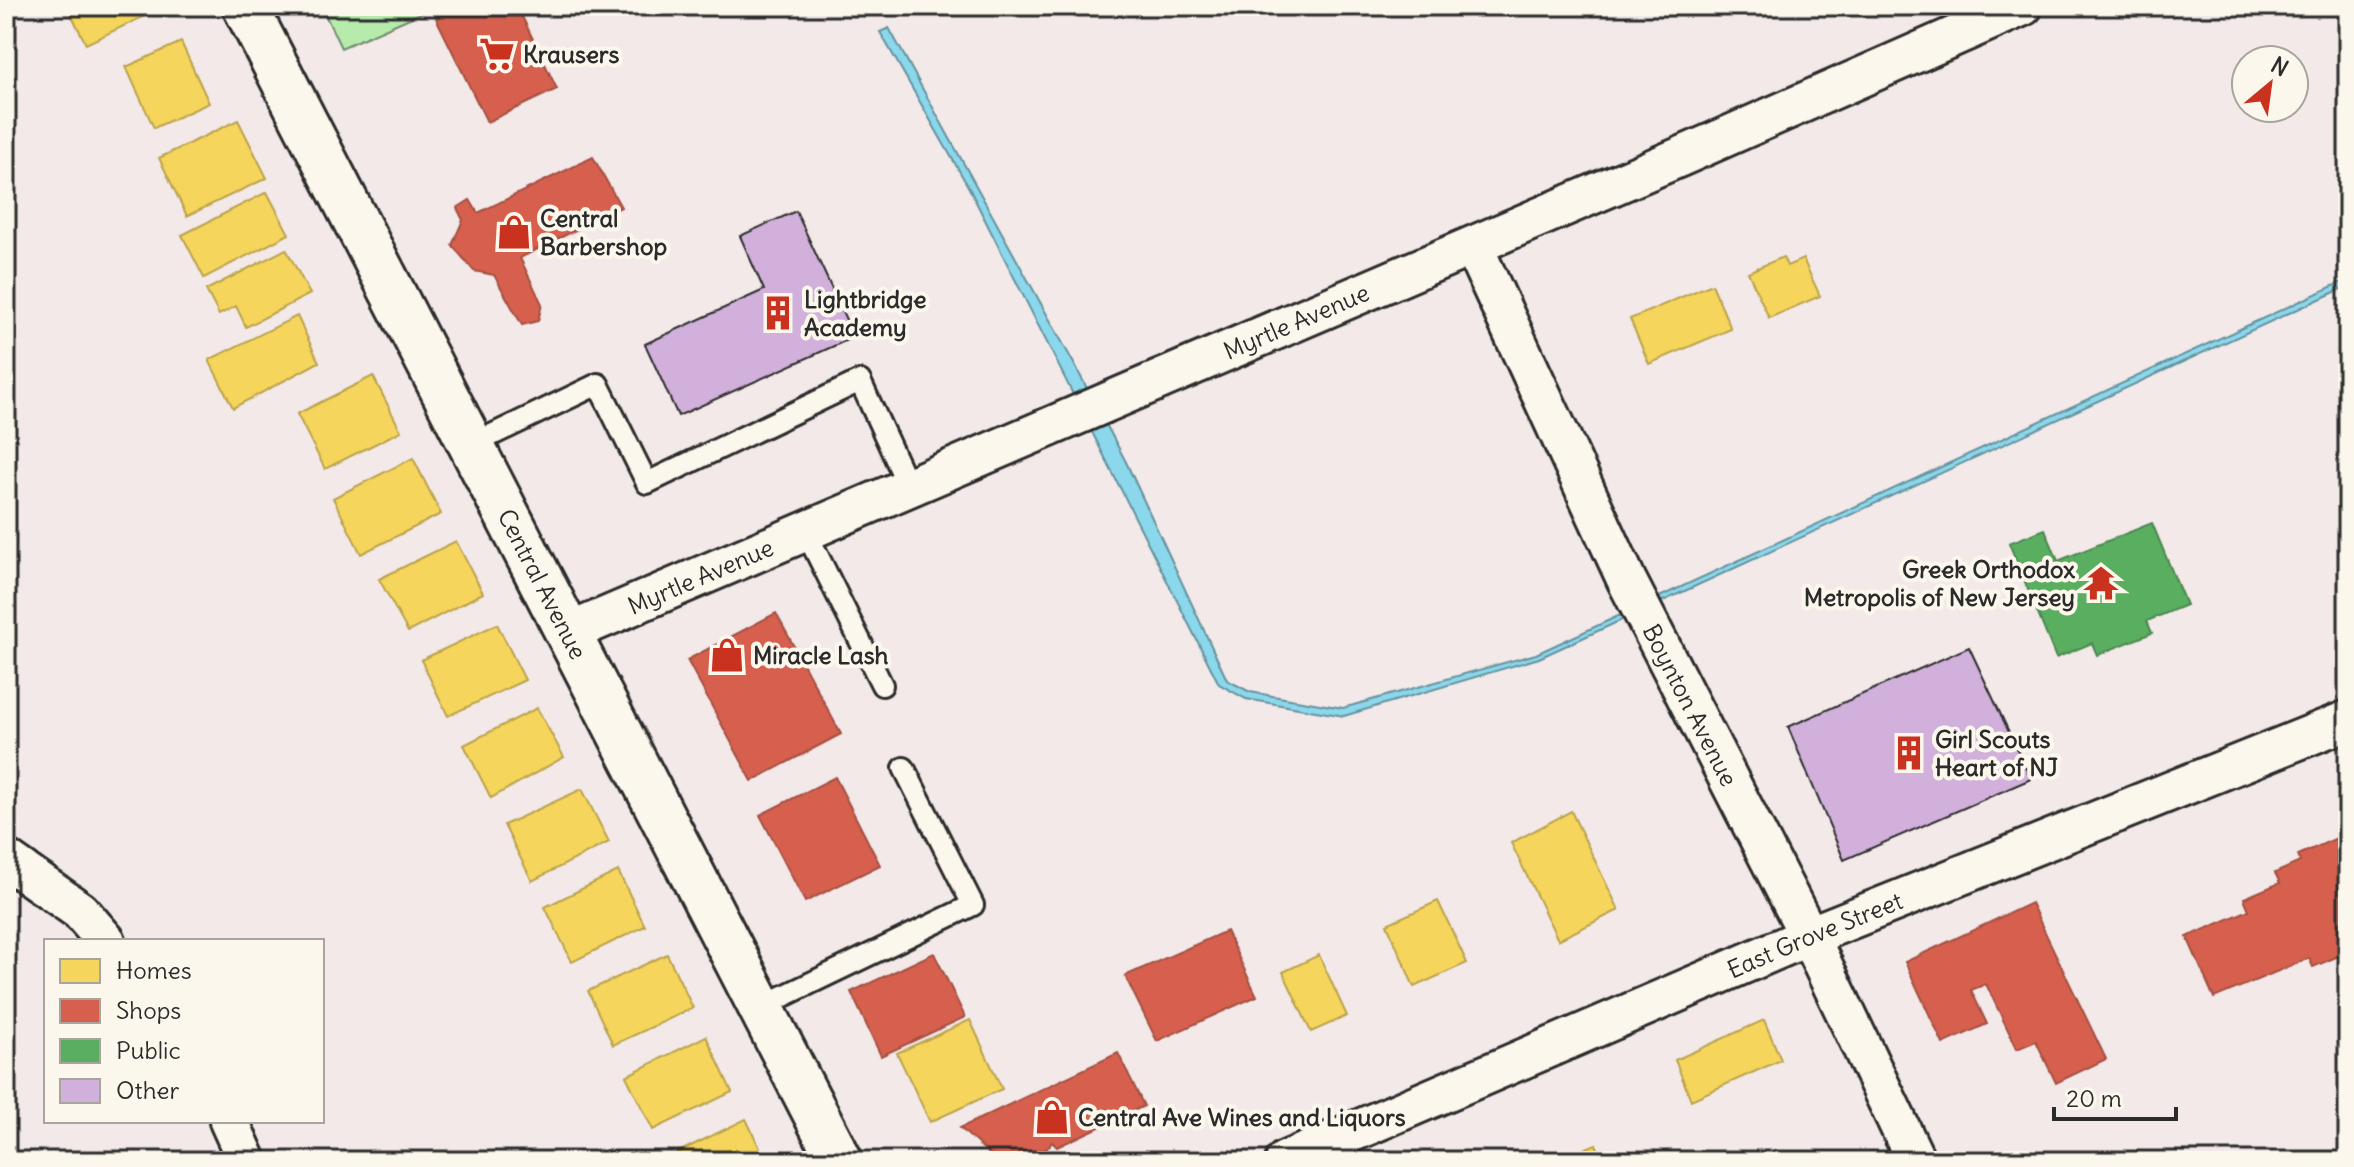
<svg xmlns="http://www.w3.org/2000/svg" width="2354" height="1167" font-family="Delius,sans-serif">
<style>
.green{fill:#b6ebac;stroke:#708b6c;stroke-width:2}
.water{fill:#8bd7eb;stroke:#65929e;stroke-width:2}
.homes{fill:#f6d55c;stroke:#b9a24d;stroke-width:2}
.shops{fill:#d6604d;stroke:#a35043;stroke-width:2}
.public{fill:#5aae61;stroke:#4c8751;stroke-width:2}
.building{fill:#d1b0db;stroke:#2b2b2b;stroke-width:2}
.lines{fill:none;stroke-linecap:round;stroke-linejoin:round}
.lane-casing{stroke:#2b2b2b;stroke-width:26}
.street-casing{stroke:#2b2b2b;stroke-width:44}
.secondary-casing{stroke:#2b2b2b;stroke-width:50}
.lane{stroke:#fbf7ec;stroke-width:20}
.street{stroke:#fbf7ec;stroke-width:38}
.secondary{stroke:#fbf7ec;stroke-width:44}
.labels{text-anchor:middle;dominant-baseline:central;stroke-width:8;stroke-linejoin:round;paint-order:stroke}
.poi-label{font-size:24px;font-weight:bold;fill:#2b2b2b;stroke:#fbf7ec;text-anchor:start}
.street-label{font-size:24px;fill:#2b2b2b;stroke:#fbf7ec}
</style>
<rect width="100%" height="100%" fill="#f3e9e9"/>
<filter id="ink" filterUnits="userSpaceOnUse"><feTurbulence type="fractalNoise" baseFrequency=".0125" numOctaves="2"/><feDisplacementMap in="SourceGraphic" scale="16" xChannelSelector="R" yChannelSelector="G"/><feConvolveMatrix kernelMatrix="1 2 1 2 8 2 1 2 1" color-interpolation-filters="sRGB"/></filter>
<g filter="url(#ink)">
<path class="green" d="M 321,6 L 437,6 L 341,48 Z"/>
<path class="water" d="M 889,28 L 1072,360 L 1126,462 L 1227,680 L 1250,692 L 1343,708 L 1536,654 L 2348,279 L 2348,286 L 1539,658 L 1344,716 L 1246,699 L 1219,684 L 969,188 L 880,32 Z"/>
<path class="homes" d="M 67,6 L 150,6 L 153,12 L 86,44 Z
M 181,42 L 209,103 L 154,128 L 126,67 Z
M 238,120 L 267,178 L 187,216 L 159,158 Z
M 267,192 L 289,234 L 204,278 L 182,235 Z
M 286,249 L 310,294 L 246,327 L 236,306 L 219,315 L 206,290 Z
M 1783,257 L 1787,266 L 1803,259 L 1820,296 L 1769,318 L 1748,272 Z
M 1712,284 L 1731,329 L 1649,364 L 1630,319 Z
M 297,316 L 319,362 L 233,408 L 209,360 Z
M 373,376 L 401,431 L 325,469 L 297,414 Z
M 413,458 L 441,514 L 361,554 L 333,498 Z
M 456,541 L 483,593 L 408,632 L 379,579 Z
M 497,624 L 525,680 L 448,716 L 421,660 Z
M 537,708 L 564,757 L 491,798 L 464,745 Z
M 582,789 L 609,842 L 532,881 L 504,825 Z
M 1571,811 L 1619,910 L 1558,940 L 1511,843 Z
M 618,871 L 645,926 L 572,962 L 545,907 Z
M 1438,901 L 1467,963 L 1414,987 L 1387,924 Z
M 667,954 L 693,1008 L 613,1045 L 588,991 Z
M 1319,955 L 1347,1016 L 1311,1032 L 1283,972 Z
M 970,1020 L 1002,1089 L 930,1122 L 897,1053 Z
M 1764,1020 L 1781,1060 L 1691,1100 L 1675,1060 Z
M 706,1036 L 732,1092 L 653,1130 L 626,1076 Z
M 746,1119 L 766,1161 L 660,1161 Z
M 1596,1144 L 1603,1161 L 1554,1161 Z"/>
<path class="shops" d="M 462,6 L 517,6 L 557,89 L 487,122 L 436,18 Z
M 593,157 L 621,207 L 520,258 L 542,304 L 538,321 L 522,325 L 494,275 L 474,271 L 452,245 L 463,220 L 457,208 L 470,200 L 478,213 Z
M 776,613 L 841,734 L 752,781 L 687,660 Z
M 835,777 L 880,865 L 805,902 L 760,815 Z
M 2339,837 L 2342,844 L 2348,842 L 2348,952 L 2313,967 L 2309,958 L 2214,998 L 2187,937 L 2249,910 L 2244,898 L 2280,883 L 2275,873 L 2300,862 L 2298,855 Z
M 2031,903 L 2106,1059 L 2056,1083 L 2036,1041 L 2017,1049 L 1986,984 L 1971,990 L 1987,1024 L 1943,1044 L 1905,962 Z
M 1226,931 L 1257,996 L 1157,1041 L 1125,976 Z
M 934,953 L 965,1017 L 881,1056 L 851,992 Z
M 1118,1053 L 1144,1106 L 1057,1147 L 1052,1142 L 1036,1161 L 997,1161 L 960,1128 Z"/>
<path class="public" d="M 2152,523 L 2186,605 L 2147,621 L 2152,633 L 2097,655 L 2092,643 L 2056,658 L 2009,543 L 2045,529 L 2058,561 Z"/>
<path class="building" d="M 796,211 L 854,337 L 678,416 L 645,344 L 764,290 L 740,236 Z
M 1969,647 L 2031,779 L 1844,860 L 1788,727 Z"/>
<g class="lines">
<g class="lane-casing">
<path id="lane" d="M 471,445 L 598,384 L 647,483 L 860,381 L 909,488
M 806,532 L 882,685
M 761,1007 L 973,905 L 904,768"/>
</g>
<g class="street-casing">
<g id="street">
<path id="s1" d="M 1473,246 L 1627,581 L 1809,936 L 1916,1161"/>
<path id="s2" d="M 568,633 L 1680,157 L 2023,6"/>
<path d="M 6,859 L 80,911 L 106,941"/>
<path d="M 229,1121 L 247,1161"/>
<path id="s3" d="M 1285,1161 L 1809,936 L 2348,720"/>
</g>
</g>
<g class="secondary-casing">
<g id="secondary">
<path id="s4" d="M 245,6 L 840,1161"/>
</g>
</g>
<use href="#lane" class="lane"/>
<use href="#street" class="street"/>
<use href="#secondary" class="secondary"/>
</g>
</g>
<defs>
<g id="supermarket-bare" transform="scale(2.76)"><path d="M-6-5.5h2.5l.6 2H6L4.5 2H-2.5L-4.4-4H-6ZM-1.5 3.2a1.3 1.3 0 1 0 .1 0ZM3 3.2a1.3 1.3 0 1 0 .1 0Z" fill="#c8321e" stroke="#fbf7ec" stroke-width="2.5" paint-order="stroke"/></g>
<g id="shop-bare" transform="scale(2.76)"><path d="M-5-2.5h2.3a2.7 3.5 0 0 1 5.4 0H5L5.5 6h-11ZM-1.5-2.5h3a1.5 2.3 0 0 0-3 0Z" fill="#c8321e" stroke="#fbf7ec" stroke-width="2.5" paint-order="stroke"/></g>
<g id="building-bare" transform="scale(2.76)"><path d="M-4-6H4V6H1V3H-1V6H-4ZM-2.5-4.3h1.7v1.8h-1.7ZM.8-4.3h1.7v1.8H.8ZM-2.5-1h1.7V.8h-1.7ZM.8-1h1.7V.8H.8Z" fill="#c8321e" stroke="#fbf7ec" stroke-width="2.5" paint-order="stroke"/></g>
<g id="temple-bare" transform="scale(2.76)"><path d="M0-6L5-2H3V0L6.5 2.5H4V6H1.5V3h-3V6H-4V2.5H-6.5L-3 0V-2H-5Z" fill="#c8321e" stroke="#fbf7ec" stroke-width="2.5" paint-order="stroke"/></g>
</defs>
<g fill-rule="evenodd">
<use href="#supermarket-bare" x="497" y="54"/>
<use href="#shop-bare" x="514" y="232"/>
<use href="#building-bare" x="778" y="313"/>
<use href="#temple-bare" x="2101" y="583"/>
<use href="#shop-bare" x="727" y="655"/>
<use href="#building-bare" x="1909" y="753"/>
<use href="#shop-bare" x="1052" y="1117"/>
</g>
<g class="labels">
<g class="poi-label">
<text x="523" y="54">Krausers</text>
<text x="540" y="218">Central<tspan x="540" dy="28">Barbershop</tspan></text>
<text x="804" y="299">Lightbridge<tspan x="804" dy="28">Academy</tspan></text>
<text x="2075" y="569" text-anchor="end">Greek Orthodox<tspan x="2075" dy="28">Metropolis of New Jersey</tspan></text>
<text x="753" y="655">Miracle Lash</text>
<text x="1935" y="739">Girl Scouts<tspan x="1935" dy="28">Heart of NJ</tspan></text>
<text x="1078" y="1117">Central Ave Wines and Liquors</text>
</g>
<g class="street-label">
<text stroke="none"><textPath href="#s2" startOffset="792">Myrtle Avenue</textPath></text>
<text stroke="none"><textPath href="#s2" startOffset="144">Myrtle Avenue</textPath></text>
<text stroke="none"><textPath href="#s4" startOffset="650">Central Avenue</textPath></text>
<text stroke="none"><textPath href="#s1" startOffset="508">Boynton Avenue</textPath></text>
<text stroke="none"><textPath href="#s3" startOffset="576">East Grove Street</textPath></text>
</g>
</g>
<rect width="2354" height="1167" fill="none" stroke="#fbf7ec" stroke-width="32"/>
<rect x="16" y="16" width="2322" height="1135" fill="none" stroke="#2b2b2b" stroke-width="3" filter="url(#ink)"/>
<rect x="44" y="939" width="280" height="184" fill="#fbf7ec" stroke="#a8a59f" stroke-width="2"/>
<rect x="60" y="959" width="40" height="24" fill="#f6d55c" stroke="#a8a59f" stroke-width="2"/>
<text x="116" y="979" font-size="24" fill="#2b2b2b">Homes</text>
<rect x="60" y="999" width="40" height="24" fill="#d6604d" stroke="#a8a59f" stroke-width="2"/>
<text x="116" y="1019" font-size="24" fill="#2b2b2b">Shops</text>
<rect x="60" y="1039" width="40" height="24" fill="#5aae61" stroke="#a8a59f" stroke-width="2"/>
<text x="116" y="1059" font-size="24" fill="#2b2b2b">Public</text>
<rect x="60" y="1079" width="40" height="24" fill="#d1b0db" stroke="#a8a59f" stroke-width="2"/>
<text x="116" y="1099" font-size="24" fill="#2b2b2b">Other</text>
<g transform="translate(2270 84) rotate(29)"><circle r="38" fill="#fbf7ec" stroke="#a8a59f" stroke-width="2"/>
<path d="M0-6L14 30L0 20L-14 30Z" fill="#c8321e"/>
<text y="-12" font-size="22" font-weight="bold" text-anchor="middle" fill="#2b2b2b">N</text>
</g>
<path d="M2054 1107v12h122v-12" fill="none" stroke="#2b2b2b" stroke-width="4"/>
<text x="2066" y="1107" font-size="24" fill="#2b2b2b" stroke="#fbf7ec" stroke-width="6" paint-order="stroke">20 m</text>
</svg>
